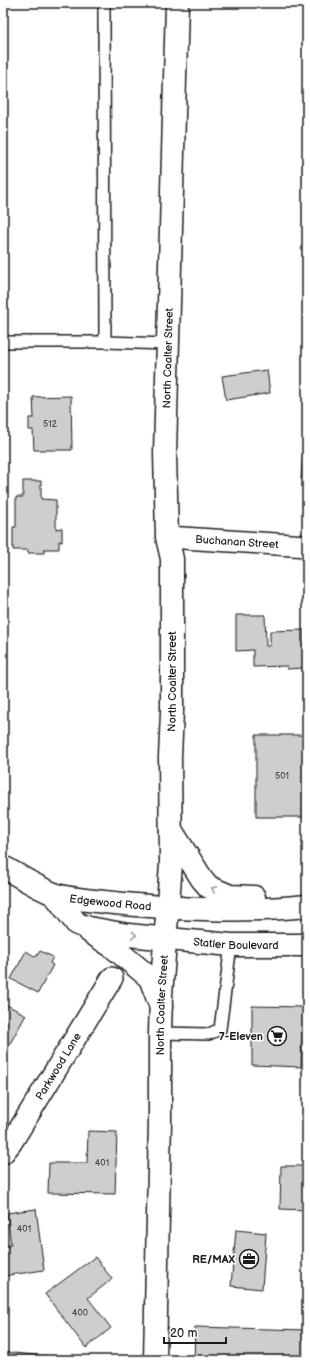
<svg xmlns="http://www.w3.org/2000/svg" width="310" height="1363" font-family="'Balsamiq Sans',sans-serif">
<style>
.building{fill:#cecece;stroke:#1c1c1c}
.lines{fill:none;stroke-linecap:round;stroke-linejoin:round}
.service-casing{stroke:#1c1c1c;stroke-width:14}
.minor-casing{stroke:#1c1c1c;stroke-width:24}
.tertiary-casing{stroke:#1c1c1c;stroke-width:25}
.secondary-casing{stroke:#1c1c1c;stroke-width:25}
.service{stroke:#fff;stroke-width:11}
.minor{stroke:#fff;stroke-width:21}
.tertiary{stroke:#fff;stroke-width:22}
.secondary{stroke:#fff;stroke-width:22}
.oneway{stroke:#999}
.labels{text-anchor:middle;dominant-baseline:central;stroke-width:3;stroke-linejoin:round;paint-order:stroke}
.number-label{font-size:9px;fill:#484848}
.street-label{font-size:11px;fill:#1c1c1c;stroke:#fff}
.poi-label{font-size:11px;font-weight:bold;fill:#1c1c1c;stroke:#fff;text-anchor:end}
</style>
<rect width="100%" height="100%" fill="#fff"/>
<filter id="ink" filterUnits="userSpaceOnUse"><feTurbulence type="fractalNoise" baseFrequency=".025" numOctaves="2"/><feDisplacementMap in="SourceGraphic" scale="8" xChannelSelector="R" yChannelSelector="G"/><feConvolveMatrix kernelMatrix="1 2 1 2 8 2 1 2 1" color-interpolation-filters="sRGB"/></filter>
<g filter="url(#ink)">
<path class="building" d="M 267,370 L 270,393 L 226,400 L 222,376 Z
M 71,396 L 72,450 L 34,450 L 33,430 L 29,430 L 29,418 L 34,418 L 33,397 Z
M 304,437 L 307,437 L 307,479 L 301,479 Z
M 23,481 L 41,481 L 41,499 L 56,500 L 56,529 L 62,528 L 62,542 L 59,541 L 59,549 L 44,549 L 44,553 L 28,553 L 28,550 L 13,550 L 13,527 L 16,527 L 16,497 L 23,497 Z
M 236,615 L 265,615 L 266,646 L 270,646 L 270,631 L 304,630 L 303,668 L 287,669 L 287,666 L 253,667 L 253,650 L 236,651 Z
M 256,735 L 307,735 L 307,817 L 256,817 Z
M 26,951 L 36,957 L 40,951 L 53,957 L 50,963 L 53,965 L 38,993 L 11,979 Z
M 3,1003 L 26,1015 L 4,1054 L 3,1053 Z
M 252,1006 L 303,1007 L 301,1067 L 252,1065 Z
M 88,1131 L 117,1132 L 115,1194 L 48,1193 L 49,1163 L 87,1163 Z
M 281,1166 L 307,1166 L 307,1210 L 280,1209 Z
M 36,1209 L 44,1270 L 3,1276 L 3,1247 L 11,1245 L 7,1213 Z
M 236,1230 L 266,1233 L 262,1289 L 231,1286 Z
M 95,1257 L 112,1279 L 88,1298 L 111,1328 L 86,1348 L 45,1294 Z
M 195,1327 L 307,1330 L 307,1360 L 194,1360 Z
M 3,1352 L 69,1358 L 69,1360 L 3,1360 Z"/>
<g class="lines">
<g class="service-casing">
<path id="service" d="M 104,3 L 105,342
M 3,342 L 105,342 L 168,344
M 160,1033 L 209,1034 L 220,1029 L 231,945"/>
</g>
<g class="minor-casing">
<g id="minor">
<path id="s1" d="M 167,537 L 307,546"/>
<path id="s2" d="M 3,1153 L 11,1143 L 112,978"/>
</g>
</g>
<g class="tertiary-casing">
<g id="tertiary">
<path id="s3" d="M 155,1360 L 160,1120 L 160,1033 L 161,995 L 171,864 L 170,757 L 172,712 L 172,559 L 167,537 L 165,453 L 177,3"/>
</g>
</g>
<g class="secondary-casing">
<g id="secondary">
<path d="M 171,830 L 202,879 L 209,887 L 230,896 L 254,897"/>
<path id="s4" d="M 3,867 C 20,876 36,887 54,894 C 65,899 91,900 104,902 C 171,909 240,913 307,906"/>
<path id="s5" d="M 55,895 L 77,924 L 89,928 L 128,935 L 231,945 L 307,945"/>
<path d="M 90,932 L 113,947 L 150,978 L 161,1007"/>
</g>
</g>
<use href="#service" class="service"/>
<use href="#minor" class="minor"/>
<use href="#tertiary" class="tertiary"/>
<use href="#secondary" class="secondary"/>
</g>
<defs><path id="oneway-chevron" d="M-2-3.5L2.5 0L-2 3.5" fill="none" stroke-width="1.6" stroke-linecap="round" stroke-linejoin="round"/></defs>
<g class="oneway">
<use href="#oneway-chevron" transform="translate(214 889) rotate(-152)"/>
<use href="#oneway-chevron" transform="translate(134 935) rotate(6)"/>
</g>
</g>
<defs>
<g id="supermarket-ring" transform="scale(1)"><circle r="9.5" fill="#fff" stroke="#1c1c1c" stroke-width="1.5"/><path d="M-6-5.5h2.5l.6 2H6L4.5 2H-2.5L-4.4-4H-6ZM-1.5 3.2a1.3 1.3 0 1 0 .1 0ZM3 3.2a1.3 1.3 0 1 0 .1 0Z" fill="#1c1c1c"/></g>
<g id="office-ring" transform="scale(1)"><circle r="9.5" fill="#fff" stroke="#1c1c1c" stroke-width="1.5"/><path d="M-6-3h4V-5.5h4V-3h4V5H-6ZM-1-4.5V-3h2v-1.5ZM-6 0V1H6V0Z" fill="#1c1c1c"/></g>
</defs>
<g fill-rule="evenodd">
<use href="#supermarket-ring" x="277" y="1036"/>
<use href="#office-ring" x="249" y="1259"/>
</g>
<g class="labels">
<g class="number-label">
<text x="50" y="424">512</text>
<text x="282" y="776">501</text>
<text x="102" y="1163">401</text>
<text x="24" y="1229">401</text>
<text x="80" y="1313">400</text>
</g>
<g class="street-label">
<text stroke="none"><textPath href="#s3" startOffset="1003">North Coalter Street</textPath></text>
<text stroke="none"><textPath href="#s1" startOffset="70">Buchanan Street</textPath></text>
<text stroke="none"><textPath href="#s3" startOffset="679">North Coalter Street</textPath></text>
<text stroke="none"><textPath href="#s4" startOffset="115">Edgewood Road</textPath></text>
<text stroke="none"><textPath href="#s5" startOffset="197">Statler Boulevard</textPath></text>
<text stroke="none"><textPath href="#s3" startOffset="355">North Coalter Street</textPath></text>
<text stroke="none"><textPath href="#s2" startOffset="103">Parkwood Lane</textPath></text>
</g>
<g class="poi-label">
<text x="263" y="1036">7-Eleven</text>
<text x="235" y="1259">RE/MAX</text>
</g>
</g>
<rect width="310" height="1363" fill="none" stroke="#fff" stroke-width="16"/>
<rect x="8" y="8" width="294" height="1347" fill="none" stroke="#1c1c1c" stroke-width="1.5" filter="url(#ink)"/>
<path d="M164 1337v6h62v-6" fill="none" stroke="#1c1c1c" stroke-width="2"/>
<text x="170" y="1337" font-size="12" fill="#1c1c1c" stroke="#ffffff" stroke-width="3" paint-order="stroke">20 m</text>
</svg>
